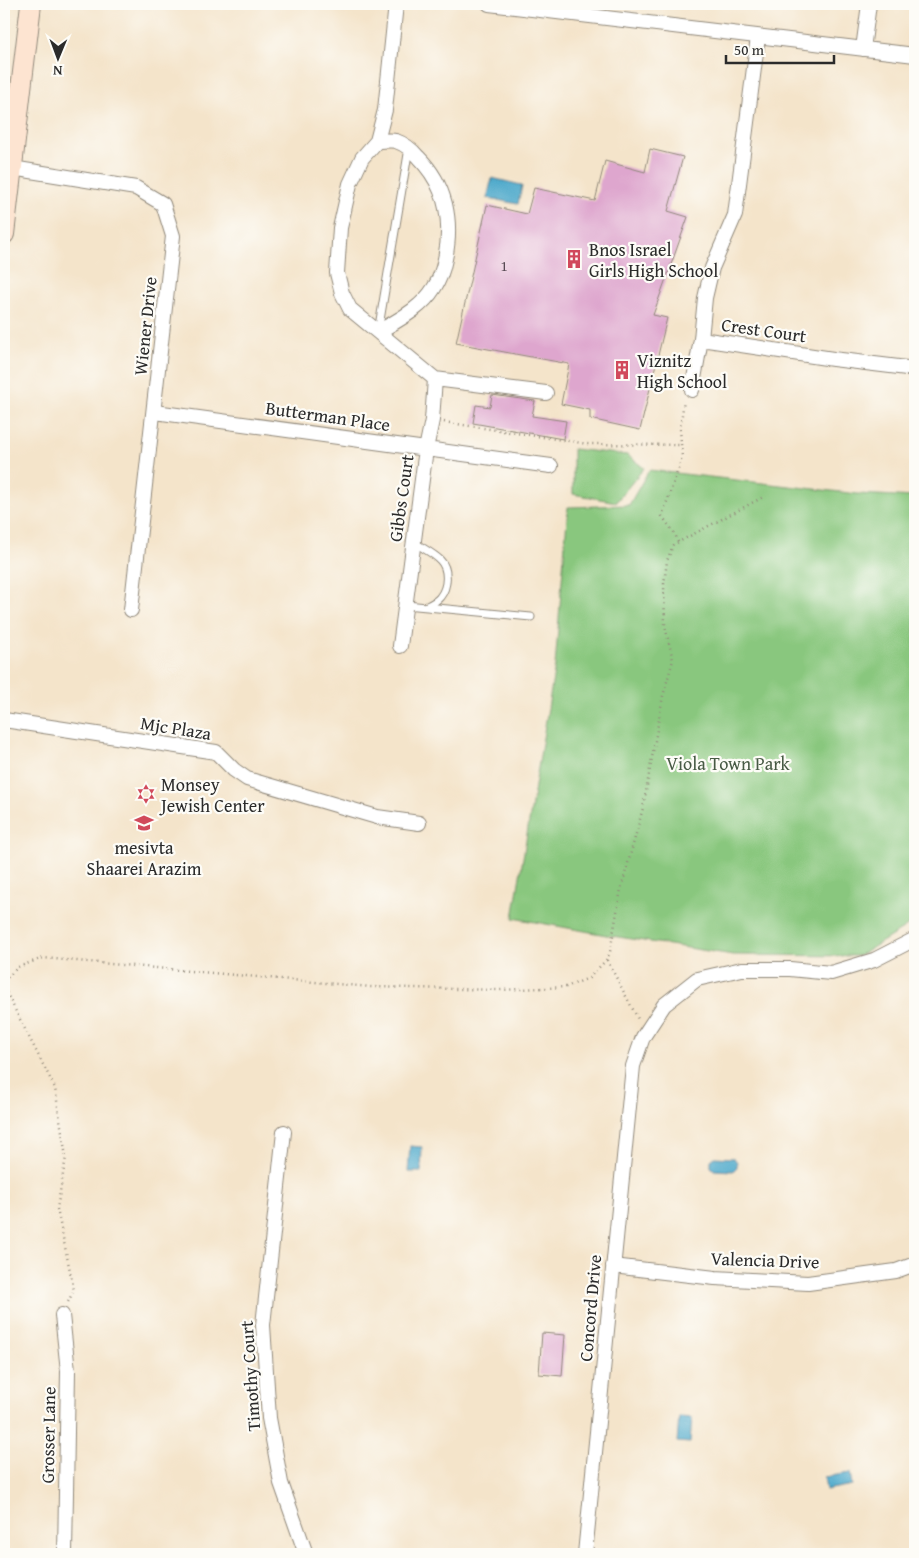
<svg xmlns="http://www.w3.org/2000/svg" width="919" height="1558" font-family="'Gentium Book Plus',serif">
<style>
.green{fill:#89c77e;stroke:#5a7954}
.water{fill:#4da9cb;stroke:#3c6a7b}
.building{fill:#dea6ce}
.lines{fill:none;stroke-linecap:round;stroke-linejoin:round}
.lane-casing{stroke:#90887a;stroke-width:9}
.street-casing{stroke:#90887a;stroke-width:16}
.secondary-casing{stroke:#90887a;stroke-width:22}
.path{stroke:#90887a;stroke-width:2.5;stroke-dasharray:1 4;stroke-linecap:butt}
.lane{stroke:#fff;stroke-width:7}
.street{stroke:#fff;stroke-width:14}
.secondary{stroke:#fde4d1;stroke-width:20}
.labels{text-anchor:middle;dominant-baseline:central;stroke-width:4.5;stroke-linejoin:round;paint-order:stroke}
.number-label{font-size:15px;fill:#584a54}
.poi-label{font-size:18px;fill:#2b2b2b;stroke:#fdfcf7;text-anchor:start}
.street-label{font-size:18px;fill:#2b2b2b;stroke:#fdfcf7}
.park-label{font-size:18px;fill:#475a44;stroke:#fdfcf7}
</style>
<rect width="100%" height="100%" fill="#fdfcf7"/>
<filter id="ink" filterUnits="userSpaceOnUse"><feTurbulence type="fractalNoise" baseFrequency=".02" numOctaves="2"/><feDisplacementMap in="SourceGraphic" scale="10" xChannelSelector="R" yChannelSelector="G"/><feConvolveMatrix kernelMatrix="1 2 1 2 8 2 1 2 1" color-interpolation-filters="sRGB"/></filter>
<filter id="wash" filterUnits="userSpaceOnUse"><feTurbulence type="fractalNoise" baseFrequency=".0096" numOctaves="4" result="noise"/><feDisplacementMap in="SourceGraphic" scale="20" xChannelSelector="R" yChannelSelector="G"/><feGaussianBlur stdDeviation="1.12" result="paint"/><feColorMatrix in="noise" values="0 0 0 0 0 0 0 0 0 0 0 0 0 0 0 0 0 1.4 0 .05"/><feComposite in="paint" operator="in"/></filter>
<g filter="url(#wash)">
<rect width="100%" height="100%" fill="#f4e4ca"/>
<path class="green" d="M 573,449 L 627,455 L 644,468 L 616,502 L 573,494 Z
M 649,470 L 858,494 L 915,497 L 915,919 L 906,927 L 859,956 L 733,955 L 612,936 L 513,918 L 555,666 L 568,507 L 629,505 Z"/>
<path class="water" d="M 492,178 L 521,185 L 522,186 L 518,204 L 487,198 Z
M 410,1146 L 422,1147 L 421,1172 L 408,1172 Z
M 715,1157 L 734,1158 L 737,1162 L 737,1167 L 733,1171 L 714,1170 L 711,1167 L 711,1160 Z
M 679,1417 L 692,1418 L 690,1443 L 677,1442 Z
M 850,1473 L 852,1485 L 826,1490 L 824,1477 Z"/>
<g id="blocks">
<path class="building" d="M 650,149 L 683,157 L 668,211 L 688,217 L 653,315 L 667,318 L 640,430 L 590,419 L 590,410 L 561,404 L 569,364 L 456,343 L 487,205 L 527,214 L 534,188 L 595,201 L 605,161 L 645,172 Z
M 492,395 L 535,401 L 532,416 L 566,421 L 563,439 L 473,423 L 476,405 L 490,407 Z
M 542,1333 L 565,1335 L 562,1376 L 539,1374 Z"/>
</g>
</g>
<g filter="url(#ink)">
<use href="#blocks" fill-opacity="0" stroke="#90887a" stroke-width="1"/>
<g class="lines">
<g class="lane-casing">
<path id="lane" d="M 378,332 L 409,148
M 414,542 C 422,548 433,553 440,560 C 449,569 448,587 440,597 C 437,601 431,604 427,606
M 406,605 L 531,617"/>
</g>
<g class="street-casing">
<path id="street" d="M 396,4 L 385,110 L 377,141 L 362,158 L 350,184 L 340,228 L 337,273 L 342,293 L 350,309 L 435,379 L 546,393
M 489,4 L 915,55
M 758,37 L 735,215 L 712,268 L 705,298 L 701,339 L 833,359 L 915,369
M 863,49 L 869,4
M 377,141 C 383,141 391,140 396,141 C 405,144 412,150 418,157 C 446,185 453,221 445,259 C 443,269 440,279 434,288 C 421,309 398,320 378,332
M 12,168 L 136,188 L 163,204 L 173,236 L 131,610
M 692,390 L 701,339
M 155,412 L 426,449 L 432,420 L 435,379
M 400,646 L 426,449 L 551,466
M 4,720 L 216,752 L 234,770 L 247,779 L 377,817 L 419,823
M 284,1132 L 263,1325 L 269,1418 L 281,1483 L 306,1554
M 613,1266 L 715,1278 L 808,1283 L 896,1271 L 915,1264
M 62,1315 L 68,1371 L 65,1554
M 585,1554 L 633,1066 L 643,1037 L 664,1005 L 697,979 L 742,969 L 790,969 L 831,973 L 874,960 L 915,939"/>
</g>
<g class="secondary-casing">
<path id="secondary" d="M 4,234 L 31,4"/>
</g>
<path class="path" d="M 444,422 L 588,444 L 681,445
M 678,542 L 675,534 L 662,516 L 682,458 L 680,428 L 684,401
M 607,960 L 638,1019
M 4,981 L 18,967 L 43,958 L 371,987 L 499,990 L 566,987 L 589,978 L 607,959 L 610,952 L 621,889 L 643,808 L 663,696 L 673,660 L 665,626 L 664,584 L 667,561 L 673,545 L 765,496
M 4,988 L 55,1088 L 66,1157 L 57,1209 L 74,1290 L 68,1302"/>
<use href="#lane" class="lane"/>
<use href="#street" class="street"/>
<use href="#secondary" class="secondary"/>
</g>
</g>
<defs>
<g id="building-bare" transform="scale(1.5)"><path d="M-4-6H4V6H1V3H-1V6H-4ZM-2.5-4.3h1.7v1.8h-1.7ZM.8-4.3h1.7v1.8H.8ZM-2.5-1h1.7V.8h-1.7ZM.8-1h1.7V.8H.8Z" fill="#d1495b" stroke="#fdfcf7" stroke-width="2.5" paint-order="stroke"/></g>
<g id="synagogue-bare" transform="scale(1.5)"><path d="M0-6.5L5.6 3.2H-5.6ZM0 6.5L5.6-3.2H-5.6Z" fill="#d1495b" stroke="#fdfcf7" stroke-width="2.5" paint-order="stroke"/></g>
<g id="school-bare" transform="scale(1.5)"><path d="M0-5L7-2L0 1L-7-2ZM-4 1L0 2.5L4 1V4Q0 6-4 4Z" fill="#d1495b" stroke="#fdfcf7" stroke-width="2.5" paint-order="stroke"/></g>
</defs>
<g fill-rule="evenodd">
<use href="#building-bare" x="574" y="259"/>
<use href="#building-bare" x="622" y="370"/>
<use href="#synagogue-bare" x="146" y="794"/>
<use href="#school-bare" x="144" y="823"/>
</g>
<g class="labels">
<g class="number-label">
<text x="504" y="265">1</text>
</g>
<g class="poi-label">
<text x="589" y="249">Bnos Israel<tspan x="589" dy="21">Girls High School</tspan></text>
<text x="637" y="360">Viznitz<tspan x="637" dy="21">High School</tspan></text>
<text x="161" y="784">Monsey<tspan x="161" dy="21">Jewish Center</tspan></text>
<text x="144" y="847" text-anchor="middle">mesivta<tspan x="144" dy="21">Shaarei Arazim</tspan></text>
</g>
<g class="street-label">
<text transform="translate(145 326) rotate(-84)">Wiener Drive</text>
<text transform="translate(764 330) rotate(8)">Crest Court</text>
<text transform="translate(328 416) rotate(8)">Butterman Place</text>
<text transform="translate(401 498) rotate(-82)">Gibbs Court</text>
<text transform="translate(176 728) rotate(9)">Mjc Plaza</text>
<text transform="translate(765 1260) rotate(2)">Valencia Drive</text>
<text transform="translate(590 1308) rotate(-85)">Concord Drive</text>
<text transform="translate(250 1376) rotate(-94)">Timothy Court</text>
<text transform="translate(48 1435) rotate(-89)">Grosser Lane</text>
</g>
<g class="park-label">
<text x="728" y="763">Viola Town Park</text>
</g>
</g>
<rect width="919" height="1558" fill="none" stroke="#fdfcf7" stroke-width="20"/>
<g transform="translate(58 58) rotate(181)" stroke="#fdfcf7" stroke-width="4" paint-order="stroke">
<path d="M0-4L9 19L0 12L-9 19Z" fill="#2b2b2b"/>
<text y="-8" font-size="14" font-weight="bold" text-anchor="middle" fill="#2b2b2b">N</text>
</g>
<path d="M726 55v8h108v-8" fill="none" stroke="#2b2b2b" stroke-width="2.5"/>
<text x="734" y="55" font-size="15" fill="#2b2b2b" stroke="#fdfcf7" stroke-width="4" paint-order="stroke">50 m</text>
</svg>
